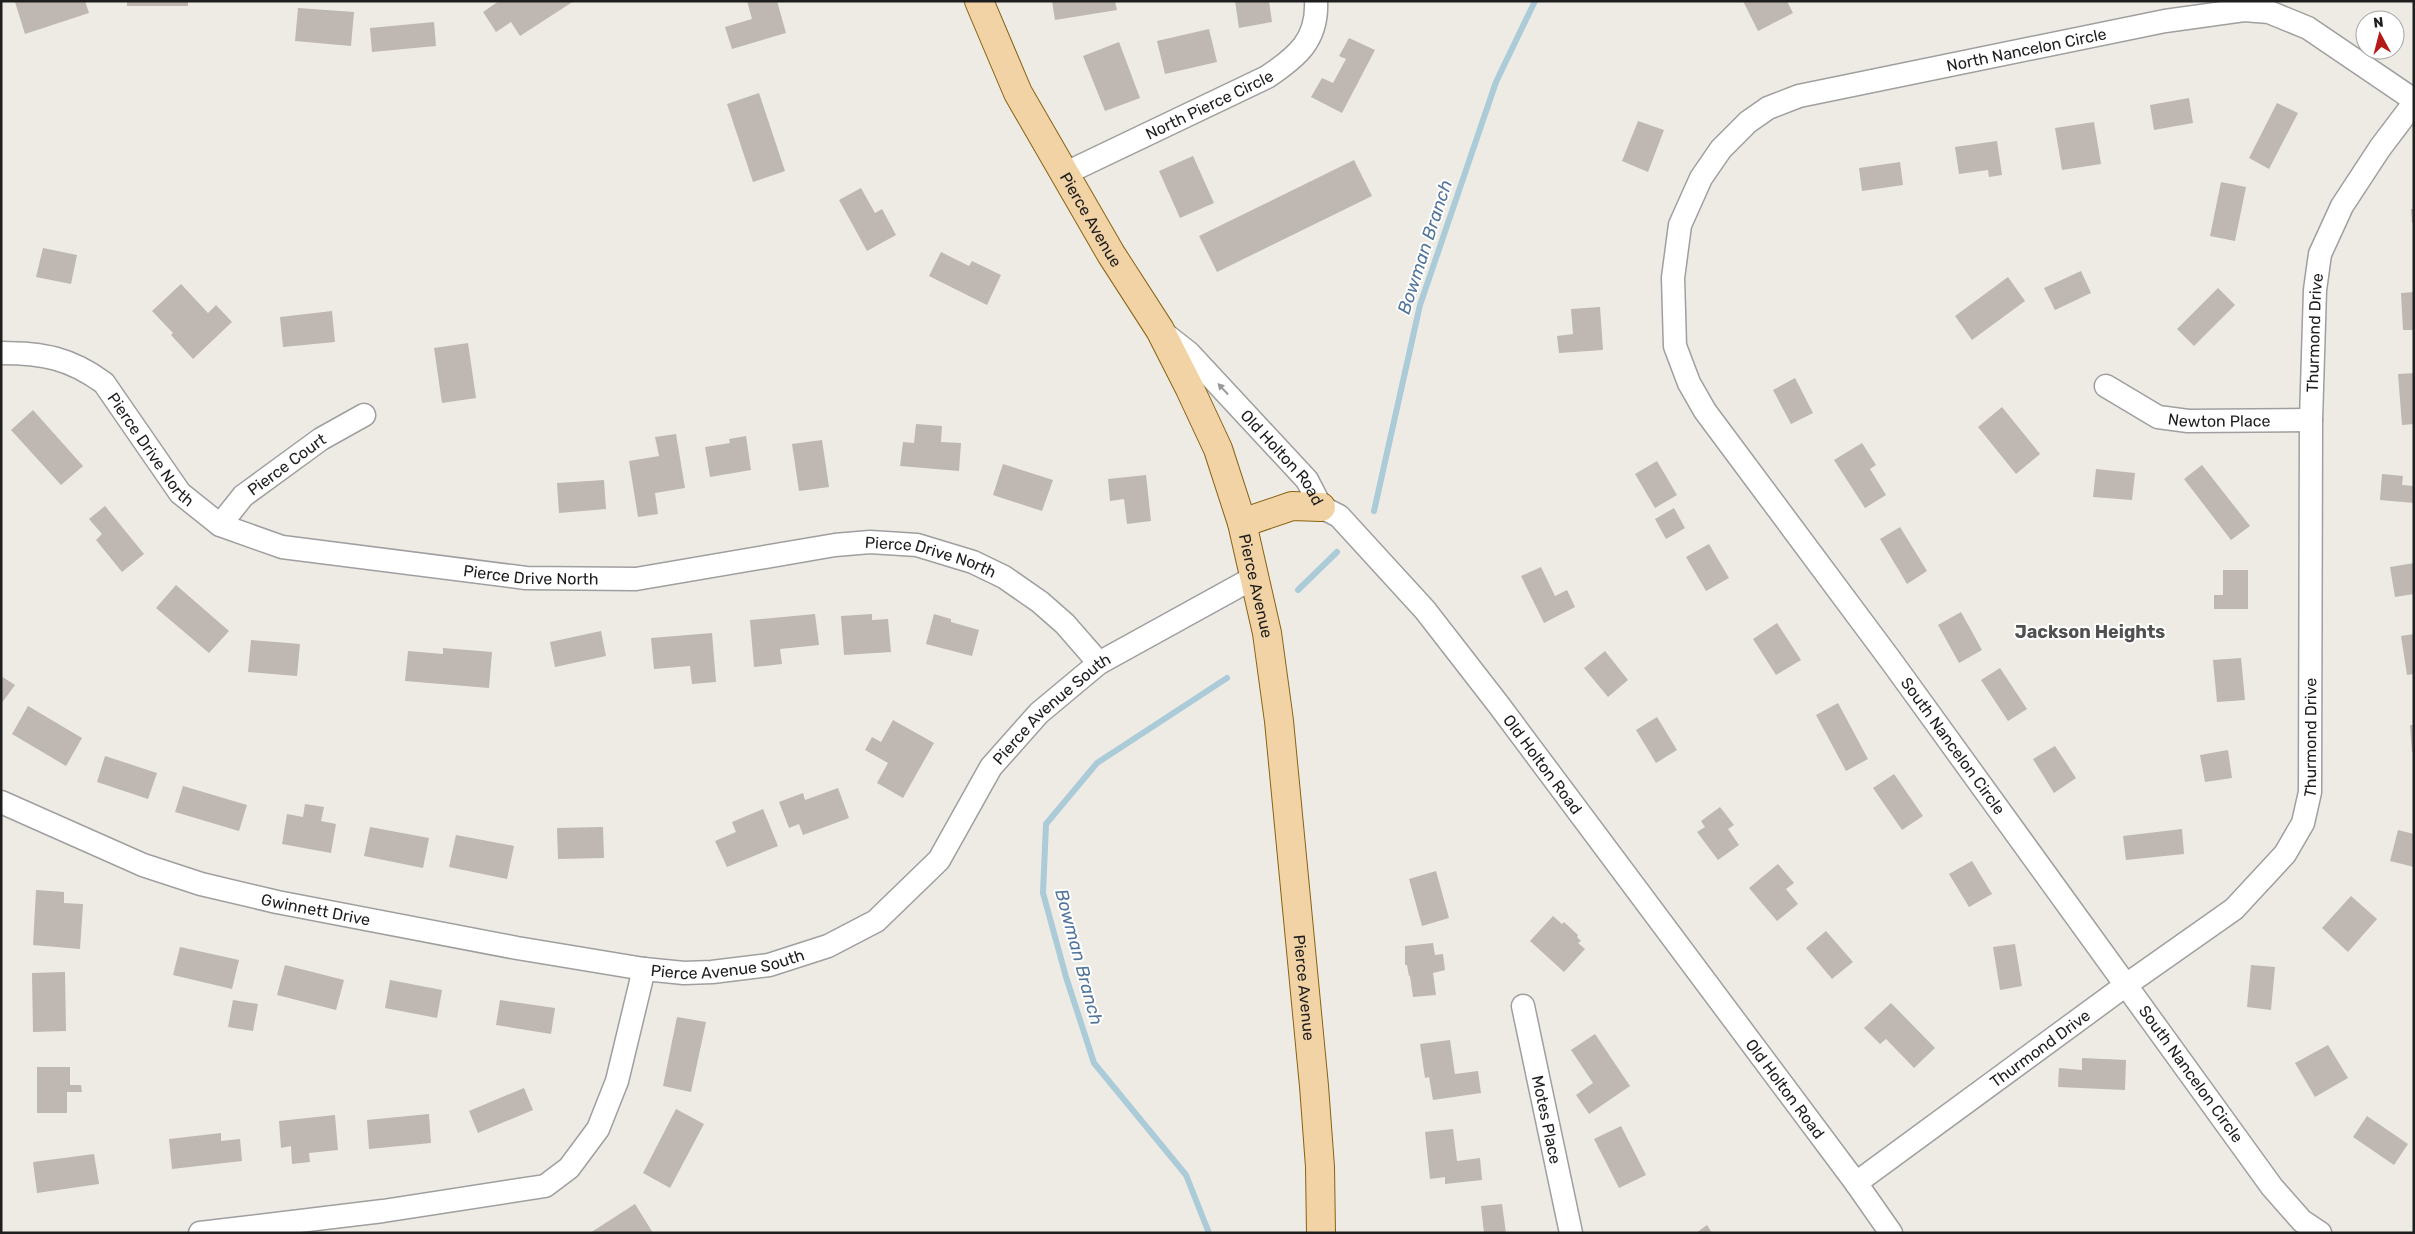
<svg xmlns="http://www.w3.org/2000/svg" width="2415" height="1234" font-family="Rubik,sans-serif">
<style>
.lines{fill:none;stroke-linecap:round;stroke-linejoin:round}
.stream{stroke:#aacbd7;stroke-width:6}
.building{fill:#beb7b2}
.minor-casing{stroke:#9f9f9f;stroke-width:25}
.primary-casing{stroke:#886310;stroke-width:30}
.minor{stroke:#fff;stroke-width:22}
.primary{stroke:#f2d3a6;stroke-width:28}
.oneway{fill:#9a9a9a}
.labels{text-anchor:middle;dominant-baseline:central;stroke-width:4;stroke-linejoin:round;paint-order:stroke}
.street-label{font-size:16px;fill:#1e1e1e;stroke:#fff}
.water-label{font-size:18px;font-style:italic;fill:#52759c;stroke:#fff}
.neighbourhood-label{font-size:18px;font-weight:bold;fill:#515151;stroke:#fff}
</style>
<rect width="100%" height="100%" fill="#eeebe5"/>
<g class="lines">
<path class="stream" d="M 1374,511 L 1420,305 L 1496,82 L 1535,1
M 1298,590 L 1337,552
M 1209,1233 L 1186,1175 L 1094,1063 L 1066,977 L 1043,893 L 1046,824 L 1097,763 L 1227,678"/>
</g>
<path class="building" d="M 85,1 L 89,13 L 25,34 L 15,2 Z
M 127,1 L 188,1 L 188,6 L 127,6 Z
M 499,1 L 574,1 L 520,36 L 511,22 L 496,32 L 483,12 Z
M 747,1 L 777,1 L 786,33 L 732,49 L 725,27 L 752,19 Z
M 1052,1 L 1115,1 L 1117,10 L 1055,20 Z
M 1235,1 L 1269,1 L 1272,22 L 1239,28 Z
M 1743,1 L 1787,1 L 1793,13 L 1758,31 Z
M 298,8 L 354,12 L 351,46 L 295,41 Z
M 434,22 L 436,46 L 372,52 L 370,28 Z
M 1209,29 L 1217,62 L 1165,74 L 1157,41 Z
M 1349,38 L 1375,50 L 1342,113 L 1311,97 L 1322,78 L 1333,83 L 1346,59 L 1339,56 Z
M 1119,42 L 1140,98 L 1105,111 L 1083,56 Z
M 759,93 L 785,171 L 753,182 L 727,104 Z
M 2189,98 L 2193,123 L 2154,130 L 2150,105 Z
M 2277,103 L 2298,113 L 2269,169 L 2249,158 Z
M 1638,121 L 1664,130 L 1648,172 L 1622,161 Z
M 2094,122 L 2101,164 L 2062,170 L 2055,128 Z
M 1997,141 L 2002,175 L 1989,177 L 1988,170 L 1959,174 L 1955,147 Z
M 1193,156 L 1214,203 L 1180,218 L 1159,171 Z
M 1354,160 L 1372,196 L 1217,272 L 1199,236 Z
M 1900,162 L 1903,185 L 1862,191 L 1859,168 Z
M 2221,182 L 2246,187 L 2235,241 L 2210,236 Z
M 861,188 L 875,213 L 882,209 L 896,235 L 867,251 L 839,200 Z
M 2411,209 L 2414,209 L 2414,223 L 2412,223 Z
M 43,248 L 77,255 L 71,284 L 36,277 Z
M 941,252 L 969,266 L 972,261 L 1001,275 L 987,305 L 929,276 Z
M 2081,271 L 2091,293 L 2055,310 L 2044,288 Z
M 2008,277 L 2025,301 L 1972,340 L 1955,316 Z
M 181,284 L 208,313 L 216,305 L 232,322 L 193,359 L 171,335 L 173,333 L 152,311 Z
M 2218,288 L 2235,305 L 2194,346 L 2177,329 Z
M 2414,292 L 2414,330 L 2403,330 L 2401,293 Z
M 1600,307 L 1603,350 L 1559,353 L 1557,336 L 1573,334 L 1571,309 Z
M 332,311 L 335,342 L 283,347 L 280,317 Z
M 468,343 L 476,398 L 442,403 L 434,348 Z
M 2414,373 L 2414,424 L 2402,425 L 2398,374 Z
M 1795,378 L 1813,413 L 1791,424 L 1773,390 Z
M 2002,407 L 2040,454 L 2016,474 L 1978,427 Z
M 33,410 L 83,466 L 61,485 L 11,430 Z
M 916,424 L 942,426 L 941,442 L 961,443 L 959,471 L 900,466 L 903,442 L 914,443 Z
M 676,434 L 685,488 L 655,493 L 658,514 L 638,517 L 629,461 L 659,456 L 655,437 Z
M 746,436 L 751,470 L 710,477 L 705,447 L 730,443 L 729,439 Z
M 822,440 L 829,487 L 799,491 L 792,444 Z
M 1862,443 L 1876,465 L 1870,469 L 1886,495 L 1865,508 L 1834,460 Z
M 1657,461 L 1677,495 L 1655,508 L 1635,474 Z
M 1003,464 L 1053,480 L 1042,511 L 993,495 Z
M 2202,465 L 2250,526 L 2231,540 L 2184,479 Z
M 2096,469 L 2135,473 L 2132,500 L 2093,497 Z
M 2382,474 L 2403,476 L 2402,485 L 2414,486 L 2414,503 L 2380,500 Z
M 1146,475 L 1151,521 L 1127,524 L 1124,499 L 1110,501 L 1108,479 Z
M 604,480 L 606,509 L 559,513 L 557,483 Z
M 105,506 L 144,554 L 122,572 L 96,540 L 102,534 L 89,519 Z
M 1674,508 L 1685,528 L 1666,539 L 1655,519 Z
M 1900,527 L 1927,571 L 1907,584 L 1880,539 Z
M 1709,544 L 1729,578 L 1706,591 L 1686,557 Z
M 2414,563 L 2414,594 L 2395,597 L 2390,567 Z
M 1541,567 L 1555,596 L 1567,590 L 1575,607 L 1544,623 L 1521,576 Z
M 2223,570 L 2248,570 L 2248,609 L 2214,609 L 2214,595 L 2223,595 Z
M 176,585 L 229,631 L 209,653 L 156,608 Z
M 1961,612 L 1982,650 L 1959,663 L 1938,625 Z
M 815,614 L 819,645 L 780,649 L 782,664 L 754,667 L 750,620 Z
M 872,614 L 872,620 L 888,619 L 891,652 L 844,655 L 841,616 Z
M 934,614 L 951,619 L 951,622 L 979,630 L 972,656 L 926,644 Z
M 1777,623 L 1801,660 L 1776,675 L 1753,639 Z
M 601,631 L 606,656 L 555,667 L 550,642 Z
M 712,633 L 716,682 L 692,684 L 690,666 L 654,669 L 651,638 Z
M 2414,634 L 2414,674 L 2407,675 L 2401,636 Z
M 251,640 L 300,644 L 297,676 L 248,672 Z
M 443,648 L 492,652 L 489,688 L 405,681 L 408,651 L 443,654 Z
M 1605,651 L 1628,680 L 1608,697 L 1584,668 Z
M 2241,658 L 2245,700 L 2217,702 L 2213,660 Z
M 2000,668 L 2027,709 L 2008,721 L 1981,680 Z
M 1,676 L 15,685 L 1,704 Z
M 1838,703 L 1868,759 L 1846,771 L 1816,715 Z
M 28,706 L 82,738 L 66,766 L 12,734 Z
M 1657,717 L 1677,750 L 1656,763 L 1636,730 Z
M 893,720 L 934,743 L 903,798 L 877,783 L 888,763 L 865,750 L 872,737 L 881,742 Z
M 2410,725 L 2414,725 L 2414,752 L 2412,752 Z
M 2055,746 L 2076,778 L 2054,793 L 2033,759 Z
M 2228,750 L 2232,778 L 2205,782 L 2200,755 Z
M 105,756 L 157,773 L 148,799 L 97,782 Z
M 1894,774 L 1923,816 L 1902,830 L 1873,788 Z
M 183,786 L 247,805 L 239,831 L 175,812 Z
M 838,788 L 849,818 L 803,835 L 799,824 L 789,828 L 779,802 L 803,793 L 805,800 Z
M 305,804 L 324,807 L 321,821 L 336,824 L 331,853 L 282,844 L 287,814 L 303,817 Z
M 1720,807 L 1734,825 L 1728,829 L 1739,845 L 1718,860 L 1697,832 L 1705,827 L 1701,821 Z
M 763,809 L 778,846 L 727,867 L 715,841 L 736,832 L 732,822 Z
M 370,827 L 429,838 L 423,868 L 364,856 Z
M 603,827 L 604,858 L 558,859 L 557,828 Z
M 2182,829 L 2184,854 L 2126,860 L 2123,836 Z
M 2398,830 L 2414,834 L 2414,867 L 2390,861 Z
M 456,835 L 514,846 L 507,879 L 449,867 Z
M 1972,861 L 1992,894 L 1969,907 L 1949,874 Z
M 1778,864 L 1794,883 L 1786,889 L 1798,904 L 1777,921 L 1749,888 Z
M 1436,871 L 1449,918 L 1422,926 L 1409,879 Z
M 36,890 L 64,892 L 64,903 L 83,904 L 80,949 L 33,945 Z
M 2351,896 L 2377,919 L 2348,952 L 2322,928 Z
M 1553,916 L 1562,924 L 1564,922 L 1578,935 L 1577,937 L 1581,941 L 1578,943 L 1585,949 L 1564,972 L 1530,941 Z
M 1826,931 L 1853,962 L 1832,979 L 1806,948 Z
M 1433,943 L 1435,955 L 1443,954 L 1445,970 L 1433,973 L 1436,995 L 1413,997 L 1410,976 L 1409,976 L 1407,965 L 1405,965 L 1405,946 Z
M 2015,944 L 2022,986 L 2000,990 L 1993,947 Z
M 180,947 L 239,960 L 232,989 L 173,975 Z
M 285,965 L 344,980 L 336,1010 L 277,995 Z
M 2251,965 L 2275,967 L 2271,1010 L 2247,1007 Z
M 65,972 L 66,1031 L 33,1032 L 32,973 Z
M 390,980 L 442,990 L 437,1018 L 385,1008 Z
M 233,1000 L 258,1004 L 253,1031 L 228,1027 Z
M 500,1000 L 555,1008 L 551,1034 L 496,1025 Z
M 1891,1003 L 1935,1048 L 1914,1068 L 1886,1039 L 1880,1044 L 1864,1028 Z
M 677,1017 L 706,1022 L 691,1092 L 663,1086 Z
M 1595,1034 L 1630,1086 L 1589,1114 L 1576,1095 L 1593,1083 L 1571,1050 Z
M 1450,1040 L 1455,1074 L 1478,1071 L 1481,1093 L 1433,1100 L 1429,1077 L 1425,1078 L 1420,1044 Z
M 2328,1045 L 2348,1078 L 2315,1097 L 2295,1063 Z
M 2082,1058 L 2126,1060 L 2125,1090 L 2058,1087 L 2059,1068 L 2082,1070 Z
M 37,1067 L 70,1067 L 70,1085 L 81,1085 L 82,1092 L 67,1092 L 67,1113 L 37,1113 Z
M 524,1088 L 533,1110 L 478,1133 L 469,1111 Z
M 676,1109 L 704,1124 L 670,1188 L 643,1173 Z
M 429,1114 L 431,1143 L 369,1149 L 367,1120 Z
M 335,1115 L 338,1150 L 309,1153 L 310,1162 L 292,1164 L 291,1146 L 281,1148 L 279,1121 Z
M 2367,1116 L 2408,1144 L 2394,1165 L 2353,1137 Z
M 1621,1126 L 1646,1175 L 1619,1188 L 1594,1139 Z
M 1453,1129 L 1457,1161 L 1480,1158 L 1482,1180 L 1445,1184 L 1445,1177 L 1430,1179 L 1425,1132 Z
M 221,1133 L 221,1141 L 240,1139 L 242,1161 L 172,1169 L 169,1139 Z
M 94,1154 L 99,1184 L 37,1193 L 33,1162 Z
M 635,1204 L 653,1233 L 590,1233 Z
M 1502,1204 L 1506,1233 L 1484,1233 L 1481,1206 Z
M 1707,1225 L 1712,1233 L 1696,1233 Z"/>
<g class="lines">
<g class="minor-casing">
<g id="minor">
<path id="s1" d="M 1064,174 L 1267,77 C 1297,57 1318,40 1316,1"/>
<path id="s2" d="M 1161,331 L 1189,353 L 1307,480 L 1321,507 L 1339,516 L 1425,610 L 1498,704 L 1856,1183 L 1891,1233"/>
<path id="s3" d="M 1,353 C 43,353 70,358 104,383 L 180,493 L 220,525 L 282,547 L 526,578 L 636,579 L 835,545 L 870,542 L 917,545 L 973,562 L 1004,577 L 1040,602 L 1065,624 L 1099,663"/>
<path id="s4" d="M 2106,386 L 2158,417 L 2188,421 L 2311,420"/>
<path id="s5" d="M 220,525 L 243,496 L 321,439 L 364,415"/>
<path id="s6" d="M 1,802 L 143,865 L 201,884 L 277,902 L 517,948 L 644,969 L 684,973 L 712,972 L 769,965 L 828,946 L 876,921 L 939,860 L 991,767 L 1039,713 L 1099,663 L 1255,577"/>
<path id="s7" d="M 1523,1006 L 1571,1233"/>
<path id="s8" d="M 1856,1183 L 2126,985 L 2234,909 L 2285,854 L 2303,823 L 2310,792 L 2311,420 L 2315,290 L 2320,254 L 2342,206 L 2380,148 L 2414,103"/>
<path d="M 200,1233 L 383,1211 L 545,1186 L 569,1168 L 598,1129 L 617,1081 L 644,969"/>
<path id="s9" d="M 2320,1233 L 2302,1221 L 2272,1187 L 1892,662 L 1705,411 L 1689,383 L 1675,346 L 1673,278 L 1680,225 L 1701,178 L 1721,149 L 1748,122 L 1768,108 L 1799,96 L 2165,21 L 2244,10 L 2269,12 L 2308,28 L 2414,100"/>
</g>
</g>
<g class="primary-casing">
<g id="primary">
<path id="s10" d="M 979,1 L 1018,93 L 1111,254 L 1160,330 L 1190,389 L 1218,449 L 1242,523 L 1267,633 L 1279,721 L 1314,1086 L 1320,1167 L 1321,1233"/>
<path d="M 1242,523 L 1292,506 L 1321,507"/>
</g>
</g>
<use href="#minor" class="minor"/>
<use href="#primary" class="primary"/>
</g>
<defs><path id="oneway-solid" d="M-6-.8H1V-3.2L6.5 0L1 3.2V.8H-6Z" transform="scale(1.25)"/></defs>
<use class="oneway" href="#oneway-solid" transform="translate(1223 389) rotate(-133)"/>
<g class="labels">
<g class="street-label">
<text stroke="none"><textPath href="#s9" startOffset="1636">North Nancelon Circle</textPath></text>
<text stroke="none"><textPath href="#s1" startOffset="161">North Pierce Circle</textPath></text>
<text stroke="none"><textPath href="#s10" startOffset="246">Pierce Avenue</textPath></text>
<text stroke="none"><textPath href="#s8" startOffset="1069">Thurmond Drive</textPath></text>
<text stroke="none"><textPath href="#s4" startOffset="122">Newton Place</textPath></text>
<text stroke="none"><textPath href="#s3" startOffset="191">Pierce Drive North</textPath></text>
<text stroke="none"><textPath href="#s2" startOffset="176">Old Holton Road</textPath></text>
<text stroke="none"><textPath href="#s5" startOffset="91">Pierce Court</textPath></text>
<text stroke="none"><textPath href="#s3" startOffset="1016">Pierce Drive North</textPath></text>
<text stroke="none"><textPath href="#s3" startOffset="611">Pierce Drive North</textPath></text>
<text stroke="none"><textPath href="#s10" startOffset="651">Pierce Avenue</textPath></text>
<text stroke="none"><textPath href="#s6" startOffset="1188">Pierce Avenue South</textPath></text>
<text stroke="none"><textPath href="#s8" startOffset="664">Thurmond Drive</textPath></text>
<text transform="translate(1953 746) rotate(54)">South Nancelon Circle</text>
<text stroke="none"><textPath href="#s2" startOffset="581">Old Holton Road</textPath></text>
<text stroke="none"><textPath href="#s6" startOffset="334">Gwinnett Drive</textPath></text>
<text stroke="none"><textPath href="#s6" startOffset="752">Pierce Avenue South</textPath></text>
<text stroke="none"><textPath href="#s10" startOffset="1056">Pierce Avenue</textPath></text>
<text stroke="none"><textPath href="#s8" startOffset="228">Thurmond Drive</textPath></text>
<text transform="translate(2191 1074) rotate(54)">South Nancelon Circle</text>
<text stroke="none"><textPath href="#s2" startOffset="986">Old Holton Road</textPath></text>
<text stroke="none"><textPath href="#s7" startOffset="116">Motes Place</textPath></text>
</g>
<g class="water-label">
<text transform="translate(1425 247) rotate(-72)">Bowman Branch</text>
<text transform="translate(1079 957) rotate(75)">Bowman Branch</text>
</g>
<g class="neighbourhood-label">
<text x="2090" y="632">Jackson Heights</text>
</g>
</g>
<rect width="2415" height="1234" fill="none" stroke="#1e1e1e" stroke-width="5"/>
<g transform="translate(2380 35) rotate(353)"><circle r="24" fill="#ffffff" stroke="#a5a5a5"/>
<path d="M0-4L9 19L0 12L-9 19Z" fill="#b61a16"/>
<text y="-8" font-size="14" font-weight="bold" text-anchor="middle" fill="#1e1e1e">N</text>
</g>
</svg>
